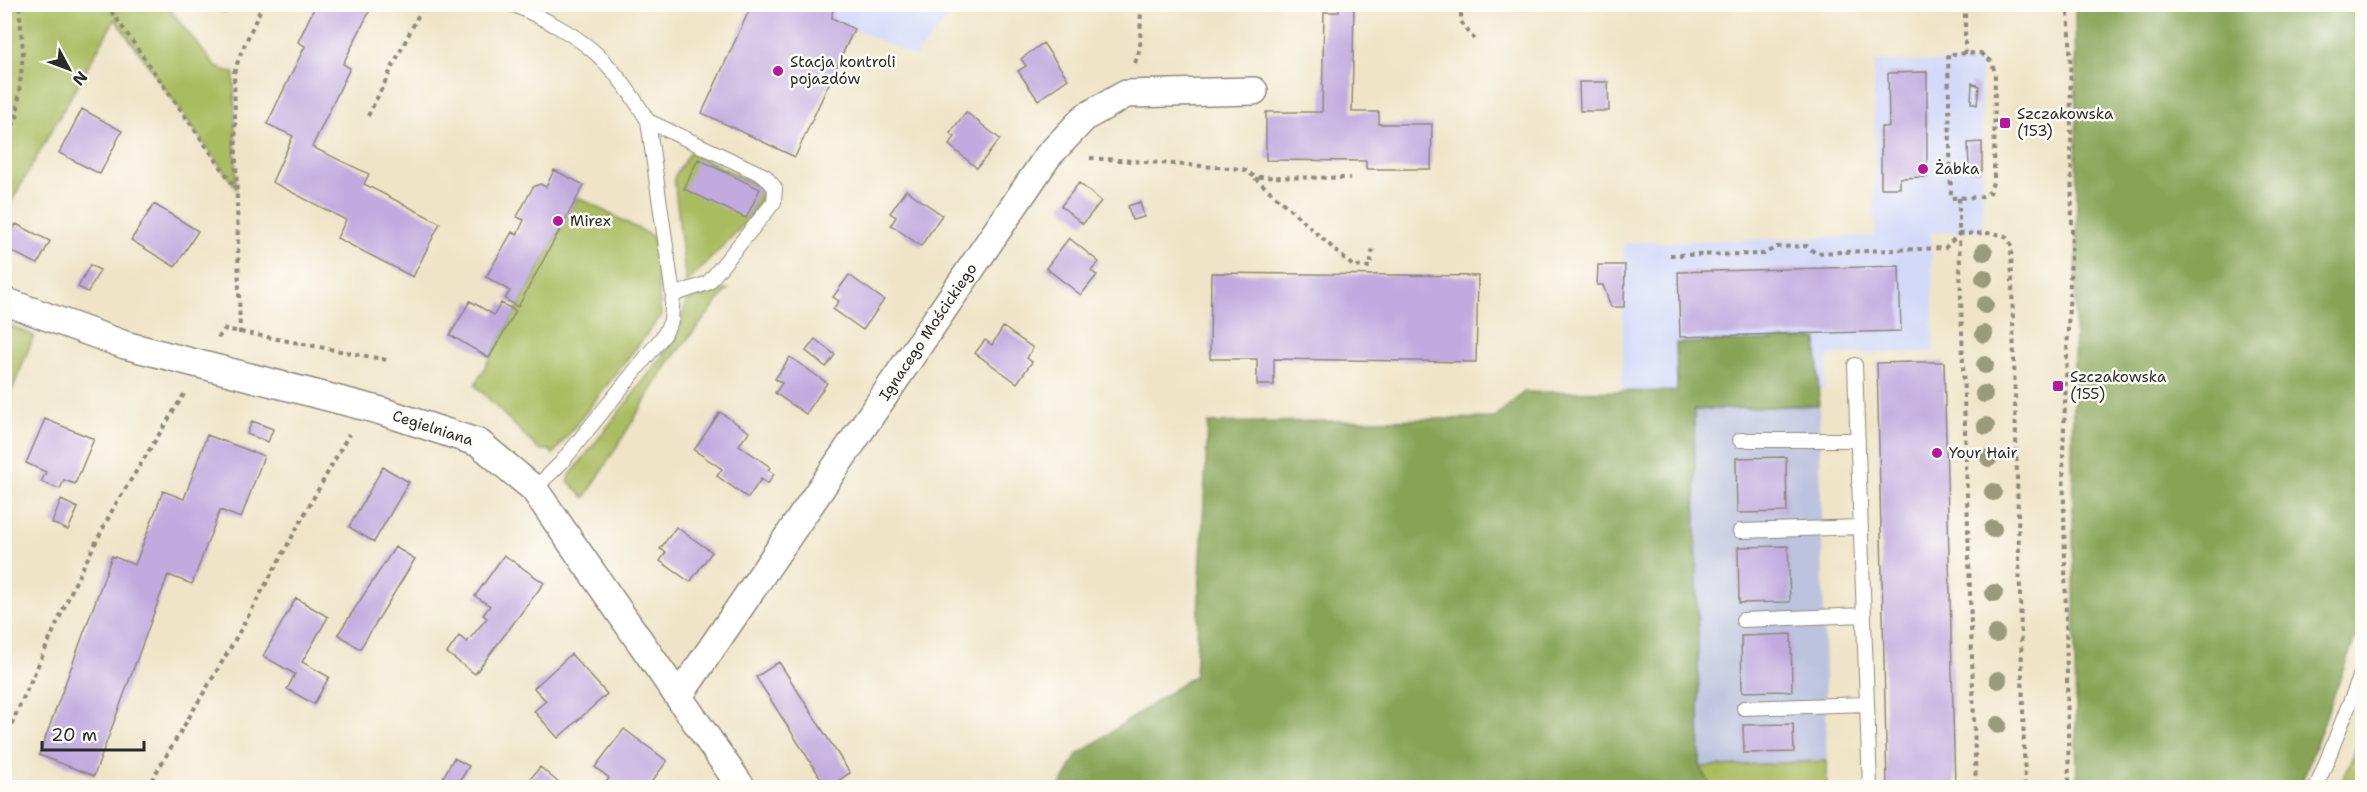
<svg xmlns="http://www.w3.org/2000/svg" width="2367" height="792" font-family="'Shantell Sans',sans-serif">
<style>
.built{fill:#d2d9f9}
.industrial{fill:#bcc3de}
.green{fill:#aabc60;stroke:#6a7446;stroke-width:1.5}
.forest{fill:#87a456;stroke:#596840;stroke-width:1.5}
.building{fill:#c1aadf}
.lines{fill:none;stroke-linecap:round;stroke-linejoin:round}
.lane-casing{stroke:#8d8879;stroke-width:16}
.street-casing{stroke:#8d8879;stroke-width:30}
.path{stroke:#8d8879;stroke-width:4;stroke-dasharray:4.5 4.5;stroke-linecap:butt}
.lane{stroke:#fff;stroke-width:14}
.street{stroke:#fff;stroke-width:27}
.tree{fill:#9b9a7c}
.poi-dot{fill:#b5179e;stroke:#fdfcf7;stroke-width:2}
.labels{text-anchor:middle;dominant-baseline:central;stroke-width:5;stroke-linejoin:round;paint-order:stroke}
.poi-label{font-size:15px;fill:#2b2b2b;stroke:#fdfcf7;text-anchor:start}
.street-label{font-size:15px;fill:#2b2b2b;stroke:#fdfcf7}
</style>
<rect width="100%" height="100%" fill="#fdfcf7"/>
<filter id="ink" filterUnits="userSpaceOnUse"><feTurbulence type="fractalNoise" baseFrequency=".0167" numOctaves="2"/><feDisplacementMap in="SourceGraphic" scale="12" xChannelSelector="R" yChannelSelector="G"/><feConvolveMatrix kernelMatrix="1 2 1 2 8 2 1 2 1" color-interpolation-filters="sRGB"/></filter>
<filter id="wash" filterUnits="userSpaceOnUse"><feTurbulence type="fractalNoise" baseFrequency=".008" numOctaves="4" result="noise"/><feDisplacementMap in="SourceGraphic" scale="24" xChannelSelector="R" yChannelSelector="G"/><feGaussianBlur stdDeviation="1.35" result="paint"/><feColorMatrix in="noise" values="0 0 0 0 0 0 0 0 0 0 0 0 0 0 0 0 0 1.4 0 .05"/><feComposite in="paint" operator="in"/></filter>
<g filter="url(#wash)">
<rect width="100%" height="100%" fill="#efe4c7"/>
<path class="built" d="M 801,5 L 958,5 L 915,57 Z
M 1981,61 L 1983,230 L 1931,233 L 1934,352 L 1828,355 L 1824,389 L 1622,392 L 1624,243 L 1875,236 L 1874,62 Z"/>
<path class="industrial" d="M 1819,405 L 1827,761 L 1700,767 L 1694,409 Z"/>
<path class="green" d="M 5,4 L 166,5 L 216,67 L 234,73 L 236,188 L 115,19 L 5,213 Z
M 690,152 L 767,190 L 746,222 L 686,284 L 674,177 Z
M 578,197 L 654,237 L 661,316 L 553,454 L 549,450 L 539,450 L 475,385 Z
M 728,289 L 669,362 L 585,498 L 568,481 L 571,474 L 658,362 L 679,331 L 686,301 Z
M 5,323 L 34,336 L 5,408 Z
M 2362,734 L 2362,787 L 2340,787 Z
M 1827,761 L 1827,787 L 1712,787 L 1700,767 Z"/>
<path class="forest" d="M 2075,5 L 2362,5 L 2362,619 L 2300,787 L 2077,787 L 2072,453 L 2077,231 Z
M 1817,339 L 1819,405 L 1694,410 L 1700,767 L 1712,787 L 1060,787 L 1077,755 L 1195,675 L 1208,423 L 1494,418 L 1524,392 L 1677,391 L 1676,343 Z"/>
<g id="blocks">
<path class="building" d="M 209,4 L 229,4 L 224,13 Z
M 316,4 L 373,4 L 343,64 L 350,68 L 312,147 L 369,174 L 364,184 L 440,223 L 413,277 L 337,238 L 346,220 L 272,182 L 293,136 L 267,124 L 305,46 L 298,42 Z
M 752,4 L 833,4 L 832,18 L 854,29 L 795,157 L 702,113 Z
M 1339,4 L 1354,4 L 1352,112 L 1379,112 L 1379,124 L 1432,124 L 1431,169 L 1366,169 L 1366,161 L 1266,160 L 1266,112 L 1322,112 L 1324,12 L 1339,12 Z
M 1043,43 L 1068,79 L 1038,100 L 1018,71 L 1026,66 L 1021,59 Z
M 1927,72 L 1927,177 L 1900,178 L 1900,188 L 1881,188 L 1881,127 L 1889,127 L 1888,73 Z
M 1579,82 L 1608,82 L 1609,111 L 1580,111 Z
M 1972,83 L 1979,86 L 1977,105 L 1971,103 Z
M 82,109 L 122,131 L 100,174 L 59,153 Z
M 966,112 L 1000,139 L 977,168 L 949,145 L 955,137 L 950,133 Z
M 1982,142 L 1982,171 L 1969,171 L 1968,143 Z
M 698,159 L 760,189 L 746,218 L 684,189 Z
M 554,170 L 584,185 L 518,307 L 505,299 L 510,291 L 486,277 L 512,232 L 517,235 L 524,220 L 517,217 L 533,187 L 540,184 L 546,187 Z
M 1079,183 L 1101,201 L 1083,224 L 1061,206 Z
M 906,190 L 942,215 L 921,246 L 891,225 L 896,217 L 890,213 Z
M 1140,202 L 1144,217 L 1132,220 L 1128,206 Z
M 154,204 L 198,231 L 175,267 L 131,240 Z
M 16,224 L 50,241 L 38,264 L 4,248 Z
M 1069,238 L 1099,262 L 1091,271 L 1097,275 L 1081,295 L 1046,268 Z
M 90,265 L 100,270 L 88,292 L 78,287 Z
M 1598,265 L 1625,265 L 1624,307 L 1611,307 L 1603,285 L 1597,285 Z
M 1899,266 L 1901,331 L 1680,337 L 1678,272 Z
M 1211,273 L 1478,276 L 1476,362 L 1274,359 L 1274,385 L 1257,385 L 1257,359 L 1210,359 Z
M 849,275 L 884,300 L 863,330 L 833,309 L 839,301 L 833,297 Z
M 470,301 L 494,315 L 501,303 L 516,311 L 489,358 L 450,335 Z
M 1003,327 L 1033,348 L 1027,358 L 1032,362 L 1017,383 L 975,353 L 985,340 L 992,345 Z
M 815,339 L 835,355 L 826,367 L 806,351 Z
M 790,357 L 827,383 L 806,414 L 775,393 L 782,383 L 775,379 Z
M 1915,362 L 1944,362 L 1955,788 L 1887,788 L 1877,363 Z
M 720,412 L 749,432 L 739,445 L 770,467 L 768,470 L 774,474 L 768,484 L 761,479 L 748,498 L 717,476 L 722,469 L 694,450 Z
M 45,419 L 94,439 L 75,484 L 64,480 L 60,489 L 41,482 L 46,472 L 26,463 Z
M 252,421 L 273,429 L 268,442 L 247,434 Z
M 207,435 L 264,456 L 241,518 L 220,510 L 192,584 L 168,575 L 94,776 L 39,755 L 112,556 L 135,565 L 163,491 L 184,499 Z
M 1786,457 L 1787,512 L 1737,513 L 1736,458 Z
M 383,467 L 409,482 L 374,542 L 349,527 Z
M 61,500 L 78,508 L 68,530 L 52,523 Z
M 676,527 L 712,552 L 690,582 L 660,561 L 666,552 L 660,549 Z
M 1788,546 L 1790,602 L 1739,603 L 1738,547 Z
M 395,547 L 415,559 L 360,649 L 338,634 Z
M 504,555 L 544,583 L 475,674 L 447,653 L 459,636 L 467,642 L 487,618 L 483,615 L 490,606 L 475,596 Z
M 296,598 L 328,617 L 302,662 L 329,677 L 314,704 L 287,689 L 295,674 L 263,656 Z
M 1791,634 L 1792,691 L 1742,692 L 1741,636 Z
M 571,654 L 607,694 L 558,738 L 534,711 L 546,701 L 534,688 Z
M 779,662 L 850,773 L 827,788 L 756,677 Z
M 1793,724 L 1794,752 L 1744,753 L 1743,725 Z
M 624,729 L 667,761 L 647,788 L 603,788 L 609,778 L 595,767 Z
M 454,758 L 469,766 L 456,788 L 437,788 Z
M 540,767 L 559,783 L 555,788 L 523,788 Z"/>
</g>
</g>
<g filter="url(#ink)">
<use href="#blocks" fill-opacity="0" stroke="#8d8879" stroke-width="1.5"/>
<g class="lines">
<g class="lane-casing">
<path id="lane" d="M 512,4 C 582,36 608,54 648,121
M 1855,365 L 1870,788
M 1740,440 L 1858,440
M 534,489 L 561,463 L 664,335 L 671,321 L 673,295 L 708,283 L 774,202 L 775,188 L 765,176 L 648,121 L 673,295
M 1740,531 L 1861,527
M 1743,620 L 1864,615
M 1744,708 L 1867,704
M 2316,788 L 2362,672"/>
</g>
<g class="street-casing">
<path id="street" d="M 4,301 L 125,345 L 378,410 L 479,443 L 534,489 L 742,788
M 679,696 L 1048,156 L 1085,117 L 1126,94 L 1254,91"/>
</g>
<path class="path" d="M 106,4 L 235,187
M 1461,4 L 1461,22 L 1474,39
M 2067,4 L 2070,35 L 2072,232 L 2063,452 L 2069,788
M 1964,5 L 1992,4
M 1981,53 L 1991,61 L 1995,72 L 1994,179 L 1990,192 L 1980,197 L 1951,198 L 1948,54 Z
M 1965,54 L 1965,7
M 1135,63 L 1140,49 L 1141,4
M 368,116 L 424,4
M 4,142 L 17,117 L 23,52 L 19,4
M 1090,158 L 1243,169 L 1255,177 L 1350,178
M 1255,178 L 1353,266 L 1370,267 L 1373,247
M 1959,198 L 1959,234 L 1993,233 L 2005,236 L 2011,244 L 2025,788
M 1670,255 L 1764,254 L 1776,247 L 1807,246 L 1815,253 L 1945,248 L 1959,234 L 1976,788
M 240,334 L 234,73 L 240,55 L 263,4
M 218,338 L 225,329 L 387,360
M 4,741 L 76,581 L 114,507 L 186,391
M 147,788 L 231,647 L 349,434"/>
<use href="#lane" class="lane"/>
<use href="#street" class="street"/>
</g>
<g class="tree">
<circle cx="1984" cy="252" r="9"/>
<circle cx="1984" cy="278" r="9"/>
<circle cx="1985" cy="305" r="9"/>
<circle cx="1984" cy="334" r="9"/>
<circle cx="1985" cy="365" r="9"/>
<circle cx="1984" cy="394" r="9"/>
<circle cx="1986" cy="426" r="9"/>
<circle cx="1989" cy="458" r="9"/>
<circle cx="1993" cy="492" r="9"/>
<circle cx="1993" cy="529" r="9"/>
<circle cx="1994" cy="593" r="9"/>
<circle cx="1996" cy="634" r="9"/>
<circle cx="1998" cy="680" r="9"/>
<circle cx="1998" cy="725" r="9"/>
</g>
</g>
<g class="poi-dot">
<circle cx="778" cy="71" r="6"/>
<rect x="1999" y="117" width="12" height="12" rx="3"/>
<circle cx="1923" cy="169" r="6"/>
<circle cx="558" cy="221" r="6"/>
<rect x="2052" y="380" width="12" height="12" rx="3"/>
<circle cx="1937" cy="453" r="6"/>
</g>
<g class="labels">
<g class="poi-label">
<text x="790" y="62">Stacja kontroli<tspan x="790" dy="17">pojazdów</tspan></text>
<text x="2017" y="114">Szczakowska<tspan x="2017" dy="17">(153)</tspan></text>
<text x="1935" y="169">Żabka</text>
<text x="570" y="221">Mirex</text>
<text x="2070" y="377">Szczakowska<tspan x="2070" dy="17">(155)</tspan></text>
<text x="1949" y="453">Your Hair</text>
</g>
<g class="street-label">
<text transform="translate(928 332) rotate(-56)">Ignacego Mościckiego</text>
<text transform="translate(433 428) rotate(18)">Cegielniana</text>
</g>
</g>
<rect width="2367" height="792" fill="none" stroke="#fdfcf7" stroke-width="24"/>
<g transform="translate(69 69) rotate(131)" stroke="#fdfcf7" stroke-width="4.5" paint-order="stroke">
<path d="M0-4.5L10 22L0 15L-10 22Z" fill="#2b2b2b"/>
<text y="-9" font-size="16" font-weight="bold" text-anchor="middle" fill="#2b2b2b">N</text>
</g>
<path d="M42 741v9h102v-9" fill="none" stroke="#2b2b2b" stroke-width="3"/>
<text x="51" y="741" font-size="18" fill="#2b2b2b" stroke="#fdfcf7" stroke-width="4.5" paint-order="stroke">20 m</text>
</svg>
